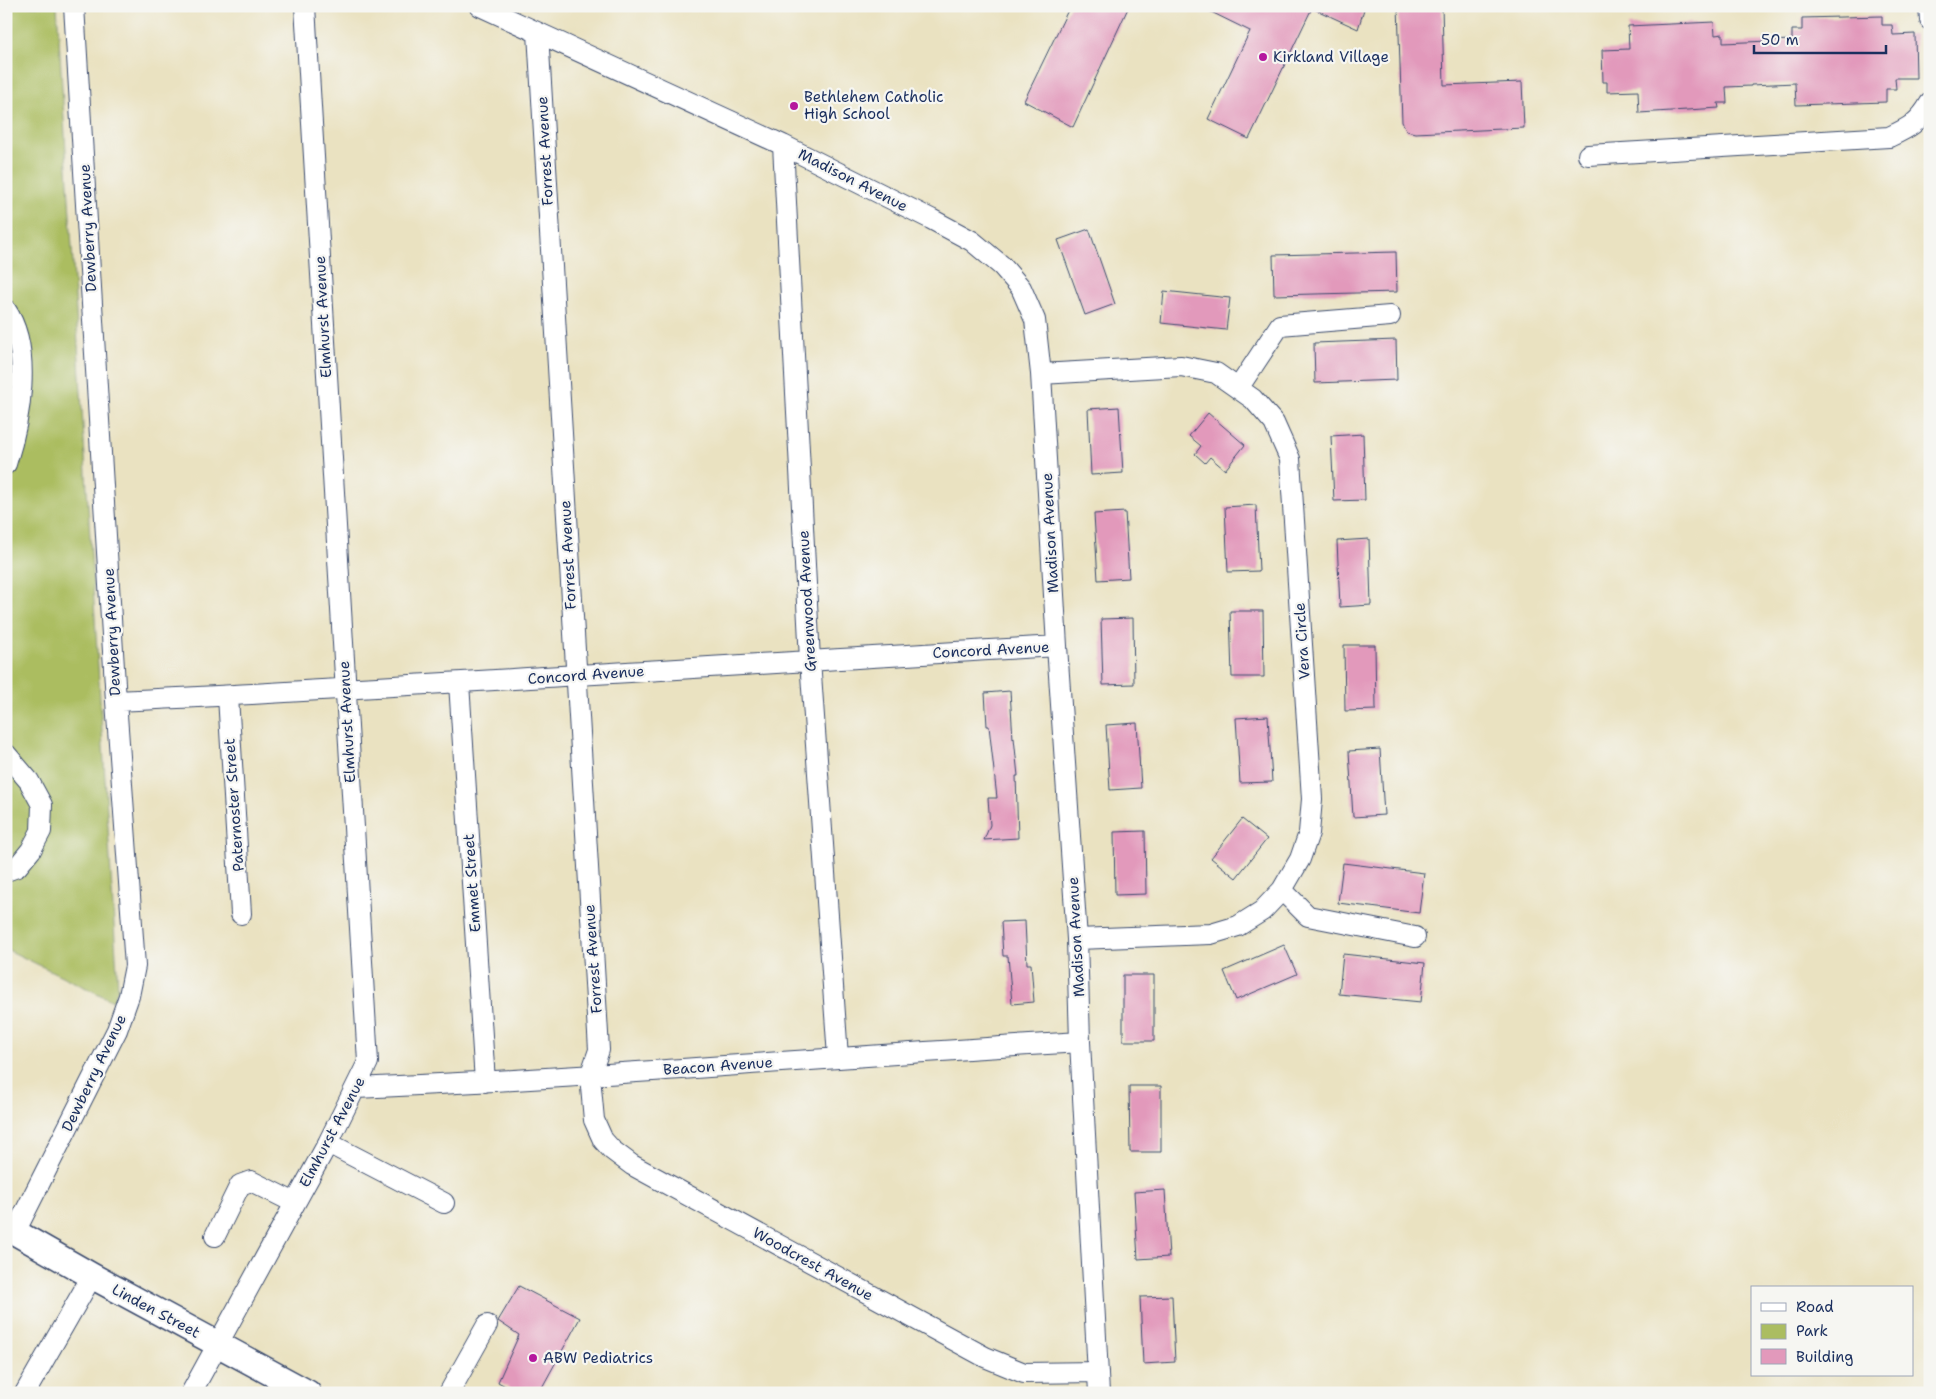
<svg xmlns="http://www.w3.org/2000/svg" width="1936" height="1399" font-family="'Shantell Sans',sans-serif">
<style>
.green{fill:#abbd61;stroke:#637660}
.building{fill:#e299bb}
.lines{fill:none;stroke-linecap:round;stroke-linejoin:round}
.minor-casing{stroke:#3a4a6d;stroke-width:22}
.major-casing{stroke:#3a4a6d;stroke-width:28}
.minor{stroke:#fff;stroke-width:20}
.major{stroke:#fff;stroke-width:25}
.poi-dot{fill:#b5179e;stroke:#f6f6f2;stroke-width:2}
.labels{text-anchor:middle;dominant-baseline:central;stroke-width:4.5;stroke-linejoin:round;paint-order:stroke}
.poi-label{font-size:15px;fill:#1b2f5e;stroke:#f6f6f2;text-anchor:start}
.street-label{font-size:15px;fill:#1b2f5e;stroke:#f6f6f2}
</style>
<rect width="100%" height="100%" fill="#f6f6f2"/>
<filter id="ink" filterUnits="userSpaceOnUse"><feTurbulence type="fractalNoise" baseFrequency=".02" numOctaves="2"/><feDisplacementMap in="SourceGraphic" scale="10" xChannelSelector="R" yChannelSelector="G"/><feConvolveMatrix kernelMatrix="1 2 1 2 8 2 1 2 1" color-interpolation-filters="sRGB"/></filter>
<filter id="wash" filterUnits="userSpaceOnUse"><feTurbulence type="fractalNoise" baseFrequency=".0096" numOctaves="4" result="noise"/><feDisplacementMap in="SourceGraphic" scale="20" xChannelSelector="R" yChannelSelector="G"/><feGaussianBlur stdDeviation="1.12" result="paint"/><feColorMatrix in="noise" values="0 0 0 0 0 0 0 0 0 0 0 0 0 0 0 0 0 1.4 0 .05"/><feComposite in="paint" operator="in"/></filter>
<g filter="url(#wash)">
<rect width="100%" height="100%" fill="#eae2c1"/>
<path class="green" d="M 6,6 L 57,6 L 118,988 L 113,1001 L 6,949 Z"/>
<g id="blocks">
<path class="building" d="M 1070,6 L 1129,6 L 1073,127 L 1024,101 Z
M 1199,6 L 1365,6 L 1358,29 L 1312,8 L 1249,139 L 1208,119 L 1250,31 Z
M 1398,6 L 1442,6 L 1444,85 L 1522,82 L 1524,128 L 1415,133 L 1407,131 L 1402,122 Z
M 1882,16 L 1882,25 L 1892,25 L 1893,35 L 1915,34 L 1916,78 L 1895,78 L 1896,89 L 1886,89 L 1886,102 L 1796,105 L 1795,83 L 1751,85 L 1751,86 L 1726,87 L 1727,103 L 1718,103 L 1719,108 L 1639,113 L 1638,91 L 1607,92 L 1607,82 L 1603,82 L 1602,50 L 1629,49 L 1628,26 L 1714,22 L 1715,35 L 1723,34 L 1723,43 L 1792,40 L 1792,30 L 1802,30 L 1802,18 Z
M 1089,229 L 1115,304 L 1085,315 L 1058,240 Z
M 1396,252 L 1397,292 L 1274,295 L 1273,255 Z
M 1164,291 L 1230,298 L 1226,330 L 1161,323 Z
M 1396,340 L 1397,380 L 1315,383 L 1314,343 Z
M 1119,407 L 1123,473 L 1091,475 L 1088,409 Z
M 1208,413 L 1245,445 L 1225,470 L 1210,457 L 1205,463 L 1195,454 L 1201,446 L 1189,436 Z
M 1363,434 L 1365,500 L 1334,501 L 1331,436 Z
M 1256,505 L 1259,571 L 1228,572 L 1225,507 Z
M 1125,512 L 1129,578 L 1098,580 L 1094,514 Z
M 1369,539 L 1371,605 L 1340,607 L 1337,541 Z
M 1230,611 L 1263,611 L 1264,677 L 1232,677 Z
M 1133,618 L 1134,684 L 1103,685 L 1101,619 Z
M 1344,645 L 1375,645 L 1376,710 L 1345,711 Z
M 1010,691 L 1013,739 L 1014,738 L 1018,776 L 1016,776 L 1018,838 L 984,840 L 990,825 L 988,798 L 997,798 L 989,726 L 987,726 L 985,693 Z
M 1268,716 L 1272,782 L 1240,783 L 1236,718 Z
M 1137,723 L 1141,788 L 1110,790 L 1106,725 Z
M 1380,749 L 1384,815 L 1353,817 L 1349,751 Z
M 1242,819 L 1267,839 L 1236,878 L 1211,858 Z
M 1145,831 L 1146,894 L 1115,895 L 1114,832 Z
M 1343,863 L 1424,873 L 1419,913 L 1338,903 Z
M 1025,921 L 1027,964 L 1031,964 L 1034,1002 L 1012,1004 L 1008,956 L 1003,956 L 1001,922 Z
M 1284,945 L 1297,974 L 1236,1000 L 1224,971 Z
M 1343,954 L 1425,963 L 1421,1002 L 1339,994 Z
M 1123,975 L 1154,975 L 1154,1041 L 1123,1041 Z
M 1129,1086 L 1161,1086 L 1161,1152 L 1130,1152 Z
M 1165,1190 L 1169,1257 L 1138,1259 L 1134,1192 Z
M 519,1286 L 580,1318 L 539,1393 L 518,1393 L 498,1382 L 519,1335 L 498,1321 Z
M 1172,1296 L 1175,1362 L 1143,1364 L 1140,1297 Z"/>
</g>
</g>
<g filter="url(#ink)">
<use href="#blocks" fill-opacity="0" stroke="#3a4a6d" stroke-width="1"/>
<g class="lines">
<g class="minor-casing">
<path id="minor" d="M 480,6 L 783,145 L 931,219 L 972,241 L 1002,266 L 1021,288 L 1035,320 L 1041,374 L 1057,646 L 1077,939 L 1080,1042 L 1099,1393
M 1929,6 L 1930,20
M 538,33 L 599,1050 L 590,1076 L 594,1120 L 603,1140 L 612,1150 L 632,1165 L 985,1357 L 1024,1373 L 1098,1372
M 783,145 L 810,660 L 838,1057
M 1588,155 L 1889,137 C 1908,128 1919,123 1930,103
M 6,310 C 33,350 20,420 6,464
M 1041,374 L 1181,366 L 1216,373 L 1253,399 L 1274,423 L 1290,459 L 1312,799 L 1309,833 L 1300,859 L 1282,890 L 1262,911 L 1238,926 L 1211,934 L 1077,939
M 1239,387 L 1280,325 L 1390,316
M 459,683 L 485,1082
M 228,696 L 241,914
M 116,701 C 430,686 743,664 1057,646
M 6,754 L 29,781 L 42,805 L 41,831 L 31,850 L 17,867 L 6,871
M 1282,890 L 1308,916 L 1415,937
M 356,1088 C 598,1078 839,1056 1080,1042
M 328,1143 L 444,1203
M 15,1232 L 117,1030 L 129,996 L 135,966 L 116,701 L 74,6
M 215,1236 L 240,1185 L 251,1181 L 295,1203
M 25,1393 L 92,1276
M 191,1393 L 328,1143 L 368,1062 L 305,6
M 449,1393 L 487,1325"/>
</g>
<g class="major-casing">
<path id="major" d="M 6,1227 L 92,1276 L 308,1393"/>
</g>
<use href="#minor" class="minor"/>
<use href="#major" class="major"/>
</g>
</g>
<g class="poi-dot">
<circle cx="1263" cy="57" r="5"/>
<circle cx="794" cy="106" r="5"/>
<circle cx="533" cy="1358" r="5"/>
</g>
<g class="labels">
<g class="poi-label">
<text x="1273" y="57">Kirkland Village</text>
<text x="804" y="97">Bethlehem Catholic<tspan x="804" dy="17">High School</tspan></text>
<text x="543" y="1358">ABW Pediatrics</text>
</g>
<g class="street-label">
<text transform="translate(545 151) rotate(-93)">Forrest Avenue</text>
<text transform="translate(853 180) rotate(27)">Madison Avenue</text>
<text transform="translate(88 228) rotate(-93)">Dewberry Avenue</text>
<text transform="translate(323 317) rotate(-93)">Elmhurst Avenue</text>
<text transform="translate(1050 533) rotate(-93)">Madison Avenue</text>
<text transform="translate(568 555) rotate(-93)">Forrest Avenue</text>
<text transform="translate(807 601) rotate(-93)">Greenwood Avenue</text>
<text transform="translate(112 632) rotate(-93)">Dewberry Avenue</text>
<text transform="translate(1302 641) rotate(-94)">Vera Circle</text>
<text transform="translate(991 650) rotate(-3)">Concord Avenue</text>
<text transform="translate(586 675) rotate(-4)">Concord Avenue</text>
<text transform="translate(347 722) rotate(-93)">Elmhurst Avenue</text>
<text transform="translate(234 805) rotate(-94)">Paternoster Street</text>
<text transform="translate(472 883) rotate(-94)">Emmet Street</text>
<text transform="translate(1076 937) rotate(-93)">Madison Avenue</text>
<text transform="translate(593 959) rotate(-94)">Forrest Avenue</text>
<text transform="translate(718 1066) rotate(-4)">Beacon Avenue</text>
<text transform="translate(94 1073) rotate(-64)">Dewberry Avenue</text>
<text transform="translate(332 1132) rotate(-62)">Elmhurst Avenue</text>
<text transform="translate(813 1264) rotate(29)">Woodcrest Avenue</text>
<text transform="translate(156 1311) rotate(28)">Linden Street</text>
</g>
</g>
<rect width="1936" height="1399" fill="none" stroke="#f6f6f2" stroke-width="25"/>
<rect x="1751" y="1286" width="162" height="90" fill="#f6f6f2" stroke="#9ea6b7"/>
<rect x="1761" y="1303" width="25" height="8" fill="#ffffff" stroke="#9ea6b7"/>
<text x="1796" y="1312" font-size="15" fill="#1b2f5e">Road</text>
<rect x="1761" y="1324" width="25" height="15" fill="#abbd61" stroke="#9ea6b7"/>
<text x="1796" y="1336" font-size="15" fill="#1b2f5e">Park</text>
<rect x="1761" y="1349" width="25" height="15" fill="#e299bb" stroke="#9ea6b7"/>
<text x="1796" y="1362" font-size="15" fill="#1b2f5e">Building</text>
<path d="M1754 45v8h132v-8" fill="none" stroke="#1b2f5e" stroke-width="2.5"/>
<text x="1761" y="45" font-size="15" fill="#1b2f5e" stroke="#f6f6f2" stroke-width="4" paint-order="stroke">50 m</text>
</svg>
